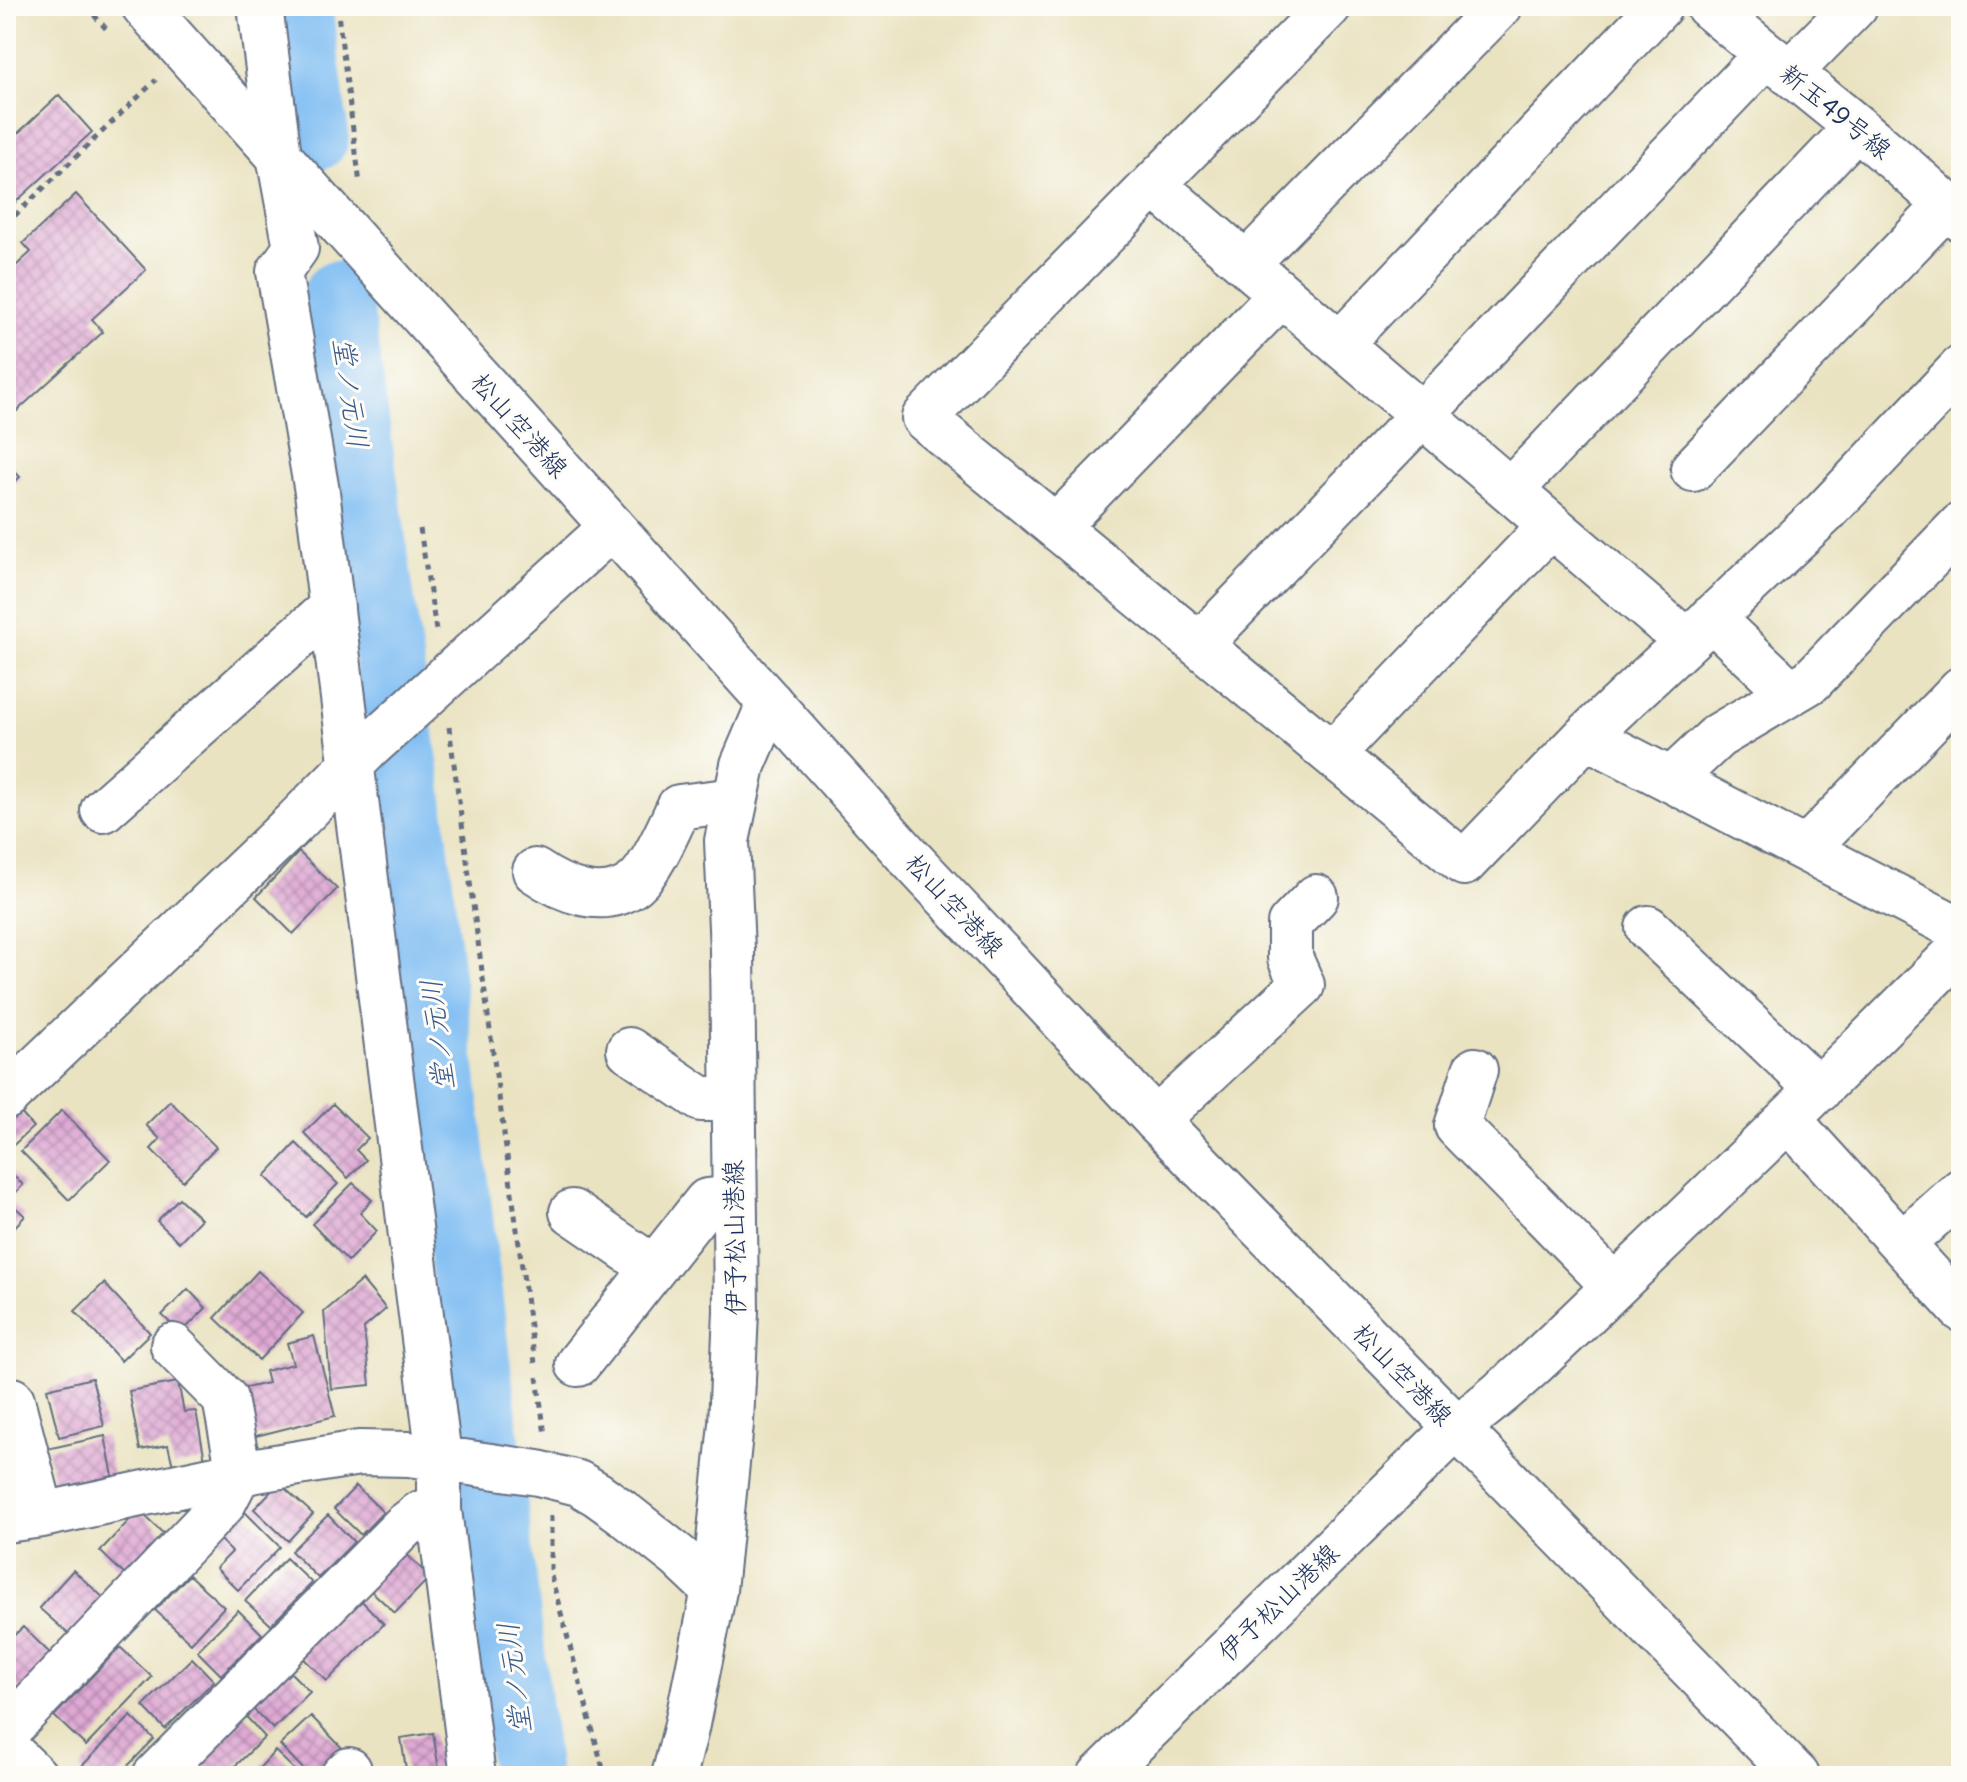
<svg xmlns="http://www.w3.org/2000/svg" width="1967" height="1782" font-family="Delius,'Klee One',sans-serif">
<style>
.lines{fill:none;stroke-linecap:round;stroke-linejoin:round}
.river{stroke:#80bef3;stroke-width:68}
.building{fill:url(#building-cross-hatch)}
.minor-casing{stroke:#636e81;stroke-width:48}
.major-casing{stroke:#636e81;stroke-width:48}
.path{stroke:#636e81;stroke-width:5;stroke-dasharray:6 6;stroke-linecap:butt}
.minor{stroke:#fff;stroke-width:44}
.major{stroke:#fff;stroke-width:44}
.labels{text-anchor:middle;dominant-baseline:central;stroke-width:6;stroke-linejoin:round;paint-order:stroke}
.street-label{font-size:26px;fill:#1b2f5e;stroke:#fdfcf7}
.water-label{font-size:28px;font-style:italic;fill:#395a8b;stroke:#fdfcf7}
</style>
<defs>
<pattern id="building-cross-hatch" width="8" height="8" patternUnits="userSpaceOnUse" patternTransform="scale(2)"><rect width="8" height="8" fill="#dfa9d4"/><path d="M0 0l8 8M0 8l8-8" fill="none" stroke="#b48aaf"/></pattern>
</defs>
<rect width="100%" height="100%" fill="#fdfcf7"/>
<filter id="ink" filterUnits="userSpaceOnUse"><feTurbulence type="fractalNoise" baseFrequency=".0125" numOctaves="2"/><feDisplacementMap in="SourceGraphic" scale="16" xChannelSelector="R" yChannelSelector="G"/><feConvolveMatrix kernelMatrix="1 2 1 2 8 2 1 2 1" color-interpolation-filters="sRGB"/></filter>
<filter id="wash" filterUnits="userSpaceOnUse"><feTurbulence type="fractalNoise" baseFrequency=".006" numOctaves="4" result="noise"/><feDisplacementMap in="SourceGraphic" scale="32" xChannelSelector="R" yChannelSelector="G"/><feGaussianBlur stdDeviation="1.8" result="paint"/><feColorMatrix in="noise" values="0 0 0 0 0 0 0 0 0 0 0 0 0 0 0 0 0 1.4 0 .05"/><feComposite in="paint" operator="in"/></filter>
<g filter="url(#wash)">
<rect width="100%" height="100%" fill="#eae3c2"/>
<g class="lines">
<path class="river" d="M 298,6 L 315,137
M 337,295 L 407,784 L 526,1776"/>
</g>
<g id="blocks">
<path class="building" d="M 59,95 L 92,132 L 6,211 L 6,121 L 17,134 Z
M 76,194 L 146,270 L 92,319 L 103,332 L 6,421 L 6,275 L 31,252 L 23,243 Z
M 6,462 L 20,477 L 6,490 Z
M 299,852 L 337,889 L 293,934 L 256,897 Z
M 170,1101 L 216,1147 L 183,1181 L 151,1149 L 160,1139 L 146,1125 Z
M 333,1104 L 368,1138 L 356,1150 L 366,1160 L 348,1178 L 304,1133 Z
M 14,1105 L 33,1127 L 6,1152 L 6,1112 Z
M 62,1110 L 110,1160 L 69,1200 L 21,1151 Z
M 296,1143 L 338,1184 L 306,1217 L 265,1176 Z
M 6,1167 L 23,1185 L 9,1199 L 6,1196 Z
M 353,1183 L 372,1200 L 360,1213 L 377,1231 L 348,1261 L 312,1224 Z
M 179,1198 L 201,1219 L 179,1242 L 157,1221 Z
M 13,1205 L 25,1216 L 6,1236 L 6,1212 Z
M 258,1271 L 303,1313 L 259,1360 L 215,1318 Z
M 362,1280 L 386,1309 L 364,1328 L 370,1385 L 331,1389 L 324,1312 Z
M 104,1283 L 150,1333 L 121,1361 L 75,1311 Z
M 188,1289 L 206,1308 L 181,1333 L 162,1315 Z
M 314,1336 L 335,1416 L 252,1437 L 241,1389 L 268,1383 L 265,1371 L 293,1364 L 287,1343 Z
M 92,1378 L 104,1426 L 59,1437 L 47,1389 Z
M 178,1382 L 184,1412 L 196,1411 L 205,1460 L 173,1466 L 168,1445 L 140,1450 L 129,1391 Z
M 105,1436 L 113,1476 L 56,1489 L 47,1449 Z
M 279,1483 L 313,1514 L 288,1541 L 254,1509 Z
M 356,1486 L 383,1512 L 361,1535 L 334,1509 Z
M 139,1510 L 170,1540 L 131,1581 L 100,1551 Z
M 245,1512 L 280,1547 L 238,1590 L 216,1568 L 232,1552 L 218,1538 Z
M 328,1515 L 354,1542 L 318,1578 L 291,1551 Z
M 399,1547 L 430,1577 L 395,1613 L 364,1584 Z
M 286,1558 L 312,1583 L 271,1625 L 245,1601 Z
M 73,1570 L 106,1600 L 72,1637 L 39,1608 Z
M 189,1575 L 224,1607 L 191,1643 L 155,1610 Z
M 357,1596 L 384,1624 L 327,1681 L 298,1653 Z
M 238,1610 L 262,1634 L 221,1675 L 197,1651 Z
M 23,1627 L 55,1658 L 21,1691 L 6,1676 L 6,1643 Z
M 120,1647 L 152,1677 L 86,1746 L 54,1716 Z
M 192,1658 L 214,1681 L 165,1729 L 143,1706 Z
M 284,1666 L 310,1692 L 273,1729 L 247,1703 Z
M 241,1711 L 265,1737 L 225,1776 L 195,1776 L 185,1766 Z
M 131,1716 L 154,1739 L 118,1776 L 86,1776 L 79,1769 Z
M 311,1716 L 346,1752 L 321,1776 L 310,1776 L 280,1745 Z
M 433,1733 L 440,1776 L 407,1776 L 401,1738 Z
M 275,1751 L 297,1772 L 294,1776 L 252,1776 Z"/>
</g>
</g>
<g filter="url(#ink)">
<use href="#blocks" fill-opacity="0" stroke="#636e81" stroke-width="2"/>
<g class="lines">
<g class="minor-casing">
<path id="minor" d="M 260,6 L 279,156 L 296,248 L 279,272 L 317,492 L 439,1457 L 439,1510 L 473,1776
M 1329,6 L 924,418 L 1464,863 L 1586,736 L 1825,512 L 1961,368
M 1708,6 C 1792,77 1881,142 1961,219
M 1789,73 L 1855,6
M 1154,185 L 1686,641
M 1246,264 L 1500,6
M 1340,344 L 1660,6
M 1693,469 L 1947,205
M 1511,490 L 1856,128
M 1056,527 L 1281,295
M 1711,618 L 1791,693
M 1199,645 L 1422,415 L 1766,55
M 1586,736 L 1961,930
M 1332,754 L 1551,525
M 1671,780 L 1718,736 L 1811,681 L 1961,525
M 103,810 L 332,607
M 1806,849 L 1961,689
M 535,871 C 563,890 604,908 635,883 C 652,869 669,828 679,807 L 735,800
M 1648,928 L 1819,1090
M 629,1050 L 701,1099 L 733,1099
M 1475,1070 L 1457,1126 L 1614,1286
M 6,1097 L 293,824 L 368,748 L 612,527
M 1156,1120 L 1302,985 L 1290,958 L 1290,924 L 1316,897
M 1789,1120 L 1961,1309
M 572,1212 L 654,1268
M 1902,1244 L 1961,1191
M 578,1364 L 707,1201 L 734,1198
M 12,1400 L 42,1515
M 1456,1428 C 1522,1380 1581,1318 1640,1262 C 1749,1158 1855,1054 1961,948
M 6,1520 L 42,1515 L 239,1473 L 359,1453 L 409,1454 L 538,1473 L 578,1483 L 597,1494 L 622,1512 L 679,1557 L 714,1590
M 6,1732 L 223,1504 L 239,1473 L 225,1399 L 173,1346
M 6,1748 L 35,1776
M 155,1776 L 404,1526 L 421,1513 L 439,1510
M 343,1776 L 349,1770"/>
</g>
<g class="major-casing">
<path id="major" d="M 144,6 L 908,856 L 1156,1120 L 1797,1776
M 674,1776 L 686,1729 L 714,1590 L 731,1424 L 736,1311 L 732,950 L 727,841 L 743,765 L 770,702
M 1100,1776 L 1456,1428"/>
</g>
<path class="path" d="M 86,6 L 109,32
M 337,6 L 360,184
M 6,224 L 156,80
M 420,529 L 436,630
M 449,727 L 535,1363
M 537,1377 L 545,1435
M 551,1516 L 551,1576 L 605,1776"/>
<use href="#minor" class="minor"/>
<use href="#major" class="major"/>
</g>
</g>
<g class="labels">
<g class="street-label">
<text transform="translate(1836 111) rotate(39)">新玉49号線</text>
<text transform="translate(520 425) rotate(48)">松山空港線</text>
<text transform="translate(955 905) rotate(47)">松山空港線</text>
<text transform="translate(734 1238) rotate(-91)">伊予松山港線</text>
<text transform="translate(1403 1374) rotate(46)">松山空港線</text>
<text transform="translate(1278 1602) rotate(-44)">伊予松山港線</text>
</g>
<g class="water-label">
<text transform="translate(351 393) rotate(82)">堂ノ元川</text>
<text transform="translate(437 1035) rotate(-97)">堂ノ元川</text>
<text transform="translate(514 1678) rotate(-97)">堂ノ元川</text>
</g>
</g>
<rect width="1967" height="1782" fill="none" stroke="#fdfcf7" stroke-width="32"/>
</svg>
